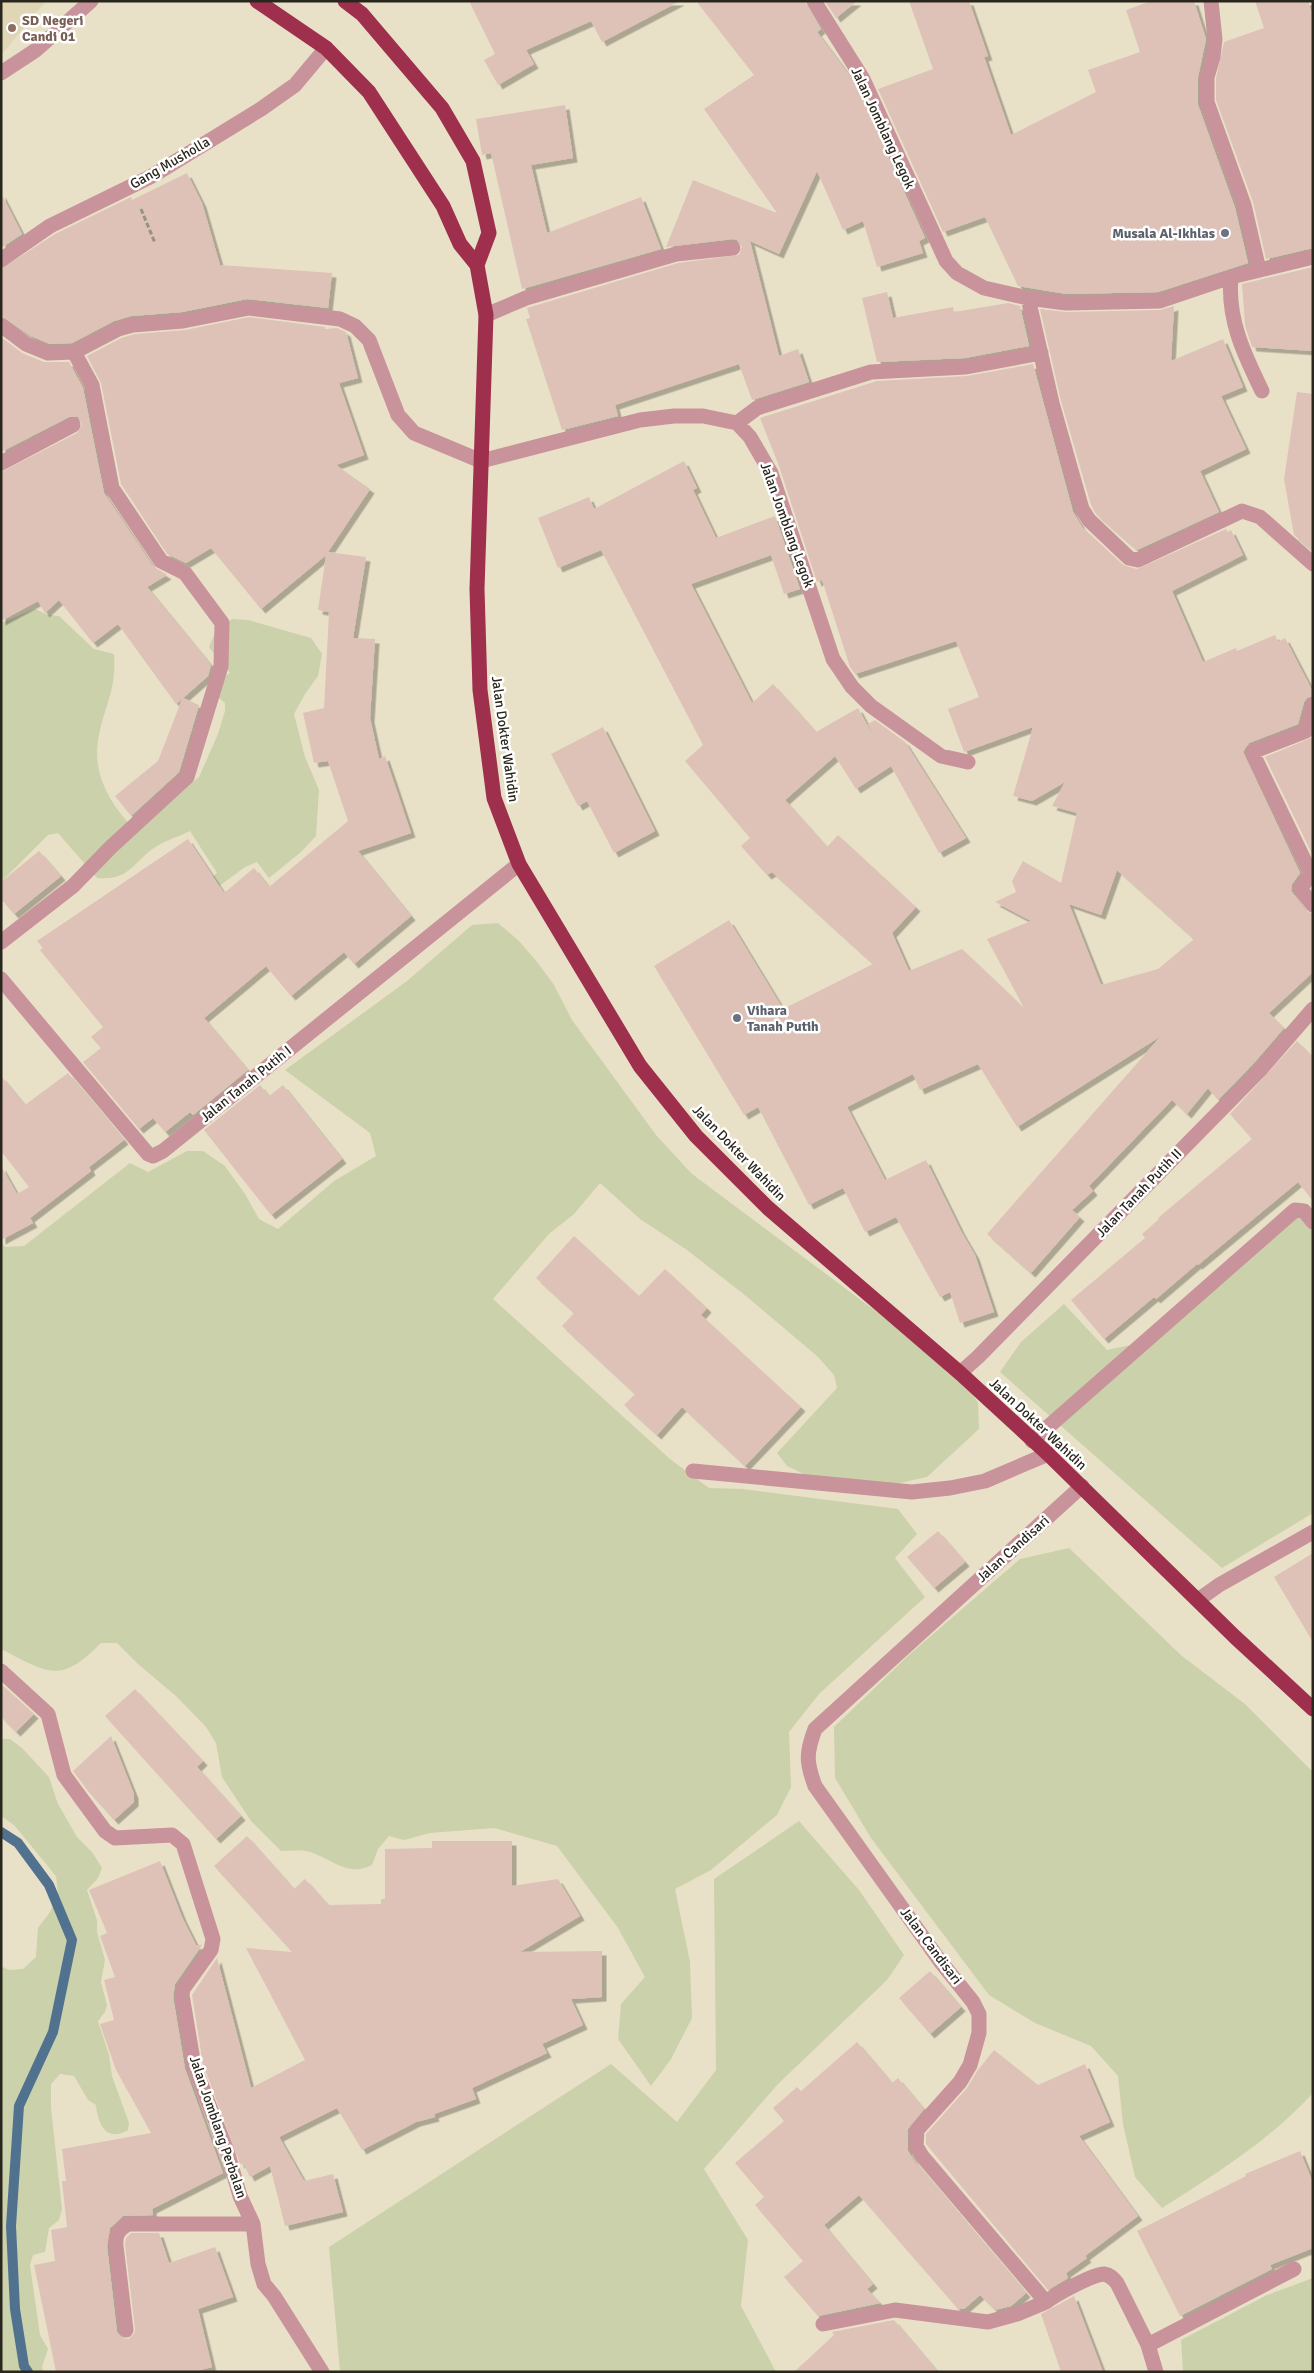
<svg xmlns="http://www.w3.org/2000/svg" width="1314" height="2373" font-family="Signika,sans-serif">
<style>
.built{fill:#e0d5b4}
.green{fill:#cbd1aa}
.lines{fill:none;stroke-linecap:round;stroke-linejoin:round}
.stream{stroke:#50728f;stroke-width:10}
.building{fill:#dec2b8;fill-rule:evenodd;filter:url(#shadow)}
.path{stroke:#98927f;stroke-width:3;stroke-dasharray:5 2.5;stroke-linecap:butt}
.minor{stroke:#c9939b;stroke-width:15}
.highway{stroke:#9f304d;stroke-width:15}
.education-dot{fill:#8d6e63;stroke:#fff;stroke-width:2}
.worship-dot{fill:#6b7280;stroke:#fff;stroke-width:2}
.labels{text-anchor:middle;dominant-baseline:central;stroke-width:5;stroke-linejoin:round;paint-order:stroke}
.education-label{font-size:14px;font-weight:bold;fill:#785e54;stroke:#fff;text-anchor:start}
.street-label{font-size:14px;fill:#29261d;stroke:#fff}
.worship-label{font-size:14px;font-weight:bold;fill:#5b616d;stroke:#fff;text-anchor:end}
</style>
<defs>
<filter id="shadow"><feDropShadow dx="4.5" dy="4.5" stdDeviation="0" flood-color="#0004"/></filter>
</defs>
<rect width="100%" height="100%" fill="#e9e1c7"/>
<path class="built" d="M 1,1 L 46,1 L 1,55 Z"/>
<path class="green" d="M 35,609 L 48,615 L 59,616 L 94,649 L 114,654 C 117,692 103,707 98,741 C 93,775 110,803 132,827 L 199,777 L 218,734 L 225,711 L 225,703 L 213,693 L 214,684 L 230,673 L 209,647 L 215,633 L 232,619 L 248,620 L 311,638 L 322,654 L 318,676 L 305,694 L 294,714 L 305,757 L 319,790 L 316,836 L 301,852 L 269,878 L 257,862 L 245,867 L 210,893 L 205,883 L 217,873 L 190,831 C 178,837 161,842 151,850 C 130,867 128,880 97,878 L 58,833 L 48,835 L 1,882 L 1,620 L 3,622 Z
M 498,923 L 519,941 L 538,963 L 554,985 L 572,1020 L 656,1135 L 692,1174 L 940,1359 L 964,1380 L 978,1403 L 979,1429 L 927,1477 L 895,1484 L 810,1477 L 787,1466 L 777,1453 L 837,1388 L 834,1375 L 817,1356 L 746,1296 L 687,1250 L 640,1219 L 600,1183 L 574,1214 L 549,1234 L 493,1299 L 670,1459 L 709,1488 L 743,1489 L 898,1509 L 917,1534 L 895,1558 L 925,1597 L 819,1694 L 789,1732 L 791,1787 L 777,1815 L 711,1870 L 675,1889 L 690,1962 L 692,2018 L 671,2059 L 651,2086 L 618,2039 L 621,2004 L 645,1977 L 618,1928 L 557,1846 L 494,1828 L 430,1833 L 404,1840 L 389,1836 L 378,1849 L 372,1865 C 348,1877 335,1861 313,1853 C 304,1849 291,1851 281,1851 L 251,1821 L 222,1777 L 216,1743 L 206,1727 L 176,1696 L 138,1664 L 117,1643 L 101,1643 C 60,1685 48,1673 1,1649 L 1,1242 L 5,1247 L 24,1246 L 130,1163 L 148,1172 L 187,1151 L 203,1151 L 225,1166 L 245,1194 L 259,1219 L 278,1229 L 334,1181 L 376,1156 L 370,1133 L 285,1070 L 407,981 L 472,925 Z
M 1301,1209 L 1313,1216 L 1313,1513 L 1222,1568 L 1000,1372 L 1021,1342 L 1064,1304 L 1107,1350 L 1140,1343 Z
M 1069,1548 L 1182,1656 L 1245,1704 L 1313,1772 L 1313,2093 C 1270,2140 1216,2174 1162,2208 L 1135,2177 L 1123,2124 L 1118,2076 L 1091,2046 L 1035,2023 L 989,1995 L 871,1838 L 835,1778 L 834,1727 L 910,1654 L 1020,1559 Z
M 1,1739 L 10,1739 L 22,1748 L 49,1777 L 58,1804 L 77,1837 L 92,1852 L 102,1868 L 98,1878 L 87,1890 L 97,1920 L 97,1932 L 105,1960 L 101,1982 L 107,2005 L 105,2012 L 98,2021 L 109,2055 L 112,2076 L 129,2123 L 128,2130 C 106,2143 98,2124 96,2105 L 88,2100 L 74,2076 L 60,2074 L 51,2084 L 51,2108 L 62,2209 L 59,2220 L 49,2228 L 45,2252 L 33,2255 L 30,2265 L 40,2335 L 48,2349 L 42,2367 L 44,2372 L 1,2372 L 1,1966 L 9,1970 L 23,1969 L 36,1957 L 38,1928 L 50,1912 L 58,1894 L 56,1876 L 14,1825 L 1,1816 Z
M 799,1821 L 859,1890 L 904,1955 L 887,1980 L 778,2084 L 704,2169 L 748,2240 L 741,2306 L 776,2372 L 340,2372 L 329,2247 L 611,2064 L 677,2122 L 716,2070 L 714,1879 Z
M 1313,2278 L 1313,2372 L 1183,2372 L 1181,2340 L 1267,2295 Z"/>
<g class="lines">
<path class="stream" d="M 1,1832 L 18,1843 L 49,1885 L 72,1940 L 53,2032 L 19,2106 L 11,2226 L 15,2309 L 24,2366 L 28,2372"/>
</g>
<path class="building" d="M 469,1 L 680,1 L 602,42 L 591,21 L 526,50 L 534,64 L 498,85 L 484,60 L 495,54 Z
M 696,1 L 805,1 L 821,29 L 817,32 L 855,83 L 925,238 L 919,241 L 923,253 L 877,267 L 863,221 L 843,230 L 817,171 L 779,254 L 750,241 L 779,356 L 798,349 L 809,382 L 752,400 L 739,364 L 615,405 L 618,416 L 562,430 L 526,319 L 530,318 L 527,308 L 678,263 L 739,255 L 742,247 L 737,240 L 733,239 L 666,247 L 693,180 L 777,213 L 704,109 L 754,75 Z
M 825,1 L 857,1 L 836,18 Z
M 909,1 L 969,1 L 988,56 L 984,57 L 1011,135 L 1096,92 L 1088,70 L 1140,52 L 1126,10 L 1151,1 L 1194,1 L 1206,39 L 1198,77 L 1198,105 L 1235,208 L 1248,263 L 1158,292 L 1067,294 L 1018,286 L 985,217 L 943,232 L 878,89 L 933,69 Z
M 1255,1 L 1308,1 L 1313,16 L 1313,248 L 1266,259 L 1253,202 L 1216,100 L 1216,78 L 1224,42 L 1264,28 Z
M 565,105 L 573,158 L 531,165 L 547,233 L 641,197 L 661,249 L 522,289 L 491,153 L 482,155 L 476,119 Z
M 187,173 L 202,203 L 220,265 L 332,273 L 328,308 L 247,299 L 182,312 L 131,316 L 114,321 L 72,343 L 50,344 L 31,336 L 1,316 L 1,269 L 55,234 L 131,197 L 132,200 Z
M 1,193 L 22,234 L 1,248 Z
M 1313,267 L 1313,351 L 1252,347 L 1245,325 L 1242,284 Z
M 887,292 L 893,318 L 953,307 L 954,312 L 1008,303 L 1020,306 L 1029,346 L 965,358 L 877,362 L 862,298 Z
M 1174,306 L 1171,361 L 1223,339 L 1243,387 L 1221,396 L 1246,449 L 1200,471 L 1219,512 L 1137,550 L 1096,514 L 1091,505 L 1061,401 L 1040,309 L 1066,312 L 1160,310 Z
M 249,317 L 325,327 L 325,329 L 337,328 L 346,332 L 358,378 L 339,383 L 364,455 L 336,465 L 370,489 L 328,552 L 366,557 L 353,638 L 375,639 L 370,718 L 379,759 L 385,756 L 411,833 L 358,851 L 411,916 L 354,964 L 344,952 L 291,996 L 266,966 L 204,1018 L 248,1070 L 193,1115 L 190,1112 L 165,1132 L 153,1118 L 139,1129 L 83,1062 L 101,1048 L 91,1037 L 103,1027 L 40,950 L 43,948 L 37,941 L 188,839 L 224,893 L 254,868 L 269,887 L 348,821 L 328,761 L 314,763 L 303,713 L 324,708 L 329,612 L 318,610 L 326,555 L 261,609 L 211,548 L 186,563 L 167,554 L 121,484 L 101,383 L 87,356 L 121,338 L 135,334 L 185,330 Z
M 1,337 L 22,353 L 44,362 L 69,362 L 83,388 L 104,493 L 153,566 L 167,575 L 147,587 L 211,665 L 208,676 L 183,698 L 199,705 L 179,772 L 131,816 L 115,796 L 158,761 L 182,699 L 176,704 L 118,624 L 93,643 L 59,600 L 45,613 L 38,601 L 1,621 L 1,472 L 77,433 L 82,425 L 78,417 L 69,417 L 1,452 Z
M 1033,364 L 1073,512 L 1082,527 L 1123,565 L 1137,569 L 1226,529 L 1228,532 L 1231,530 L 1243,555 L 1172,591 L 1203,662 L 1236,648 L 1237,651 L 1275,635 L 1278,642 L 1285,638 L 1313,692 L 1313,696 L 1307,698 L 1304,702 L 1298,724 L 1249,743 L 1243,752 L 1300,873 L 1292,884 L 1291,891 L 1306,911 L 1313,914 L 1313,972 L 1269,1013 L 1284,1028 L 1253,1064 L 1218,1100 L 1208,1088 L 1187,1114 L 1172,1100 L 1089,1186 L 1093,1191 L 1072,1210 L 1080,1217 L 1031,1273 L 987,1234 L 1161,1036 L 1017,1127 L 978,1064 L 920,1090 L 913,1074 L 847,1107 L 885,1180 L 926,1160 L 961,1231 L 975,1255 L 994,1312 L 960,1323 L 950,1292 L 940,1297 L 896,1217 L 865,1232 L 843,1188 L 809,1205 L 758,1107 L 744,1115 L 654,966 L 729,920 L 783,1009 L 873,964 L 772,872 L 767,875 L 741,846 L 750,838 L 685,761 L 703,745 L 601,550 L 558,568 L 538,518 L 589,497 L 594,509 L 684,461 L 697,488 L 693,490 L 716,538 L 775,516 L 800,589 L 784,594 L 771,555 L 691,584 L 752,703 L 773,684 L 816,732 L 858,708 L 877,743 L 868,724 L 875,720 L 905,742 L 966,838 L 939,853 L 891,766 L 856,789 L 835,756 L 785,800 L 827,847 L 838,835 L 916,907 L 892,933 L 909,971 L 962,949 L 1024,1008 L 987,939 L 1031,921 L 995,902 L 1016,892 L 1012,881 L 1023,861 L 1061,883 L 1077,813 L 1052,806 L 1065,782 L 1032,801 L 1013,796 L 1033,727 L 964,752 L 948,709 L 979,697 L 956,641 L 855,674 L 850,667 L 822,580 L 817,582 L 779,466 L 760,418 L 877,381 L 967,376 ZM 1117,870 L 1194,939 L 1158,969 L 1101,985 L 1069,904 L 1101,915 Z
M 1297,392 L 1313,394 L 1313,551 L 1294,535 L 1284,479 Z
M 603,727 L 655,831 L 614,853 L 587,801 L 578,806 L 551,754 Z
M 1313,737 L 1313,856 L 1265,757 Z
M 39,851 L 61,876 L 14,914 L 1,899 L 1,882 Z
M 1297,1041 L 1313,1057 L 1313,1201 L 1298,1182 L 1198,1265 L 1197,1264 L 1156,1299 L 1154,1297 L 1104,1339 L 1071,1300 L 1145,1238 L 1142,1234 L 1159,1219 L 1158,1218 L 1252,1139 L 1230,1114 Z
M 68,1073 L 124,1140 L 89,1167 L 91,1171 L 30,1218 L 33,1223 L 1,1240 L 1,1166 L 17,1194 L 29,1187 L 1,1151 L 1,1076 L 25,1105 Z
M 260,1085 L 269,1096 L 283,1085 L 342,1159 L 271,1215 L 204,1130 Z
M 574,1236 L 639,1296 L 665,1269 L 707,1308 L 701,1315 L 801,1407 L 745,1466 L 682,1407 L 657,1435 L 624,1405 L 635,1394 L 562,1326 L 574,1313 L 536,1278 Z
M 938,1531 L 965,1562 L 934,1588 L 907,1557 Z
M 1313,1553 L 1313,1642 L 1274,1577 Z
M 1,1684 L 34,1714 L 16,1732 L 1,1717 Z
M 135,1689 L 203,1761 L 197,1767 L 241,1816 L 216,1839 L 105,1716 Z
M 111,1736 L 134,1794 L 134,1802 L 114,1820 L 88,1791 L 73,1771 Z
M 247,1836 L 294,1889 L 305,1879 L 328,1905 L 381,1904 L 381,1899 L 385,1899 L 385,1849 L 432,1848 L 432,1841 L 512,1841 L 512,1886 L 558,1879 L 580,1916 L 520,1952 L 602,1951 L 602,1997 L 571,1999 L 583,2025 L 542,2044 L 547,2053 L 472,2088 L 476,2099 L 434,2114 L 435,2117 L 416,2122 L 362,2150 L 337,2108 L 279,2137 L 304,2181 L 333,2174 L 343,2212 L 285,2226 L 270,2166 L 250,2177 L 243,2163 L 240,2164 L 203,2064 L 192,1995 L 217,1958 L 251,2088 L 305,2060 L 246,1948 L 292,1952 L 214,1866 Z
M 160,1861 L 182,1917 L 196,1945 L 202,1945 L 175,1984 L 173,1997 L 185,2069 L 223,2173 L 152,2209 L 153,2215 L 123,2216 L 110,2228 L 107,2247 L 117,2332 L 122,2338 L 128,2339 L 134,2334 L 135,2329 L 125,2245 L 126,2238 L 131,2233 L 159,2233 L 169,2263 L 215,2247 L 233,2297 L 198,2309 L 212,2367 L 193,2372 L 56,2372 L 34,2265 L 55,2261 L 51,2230 L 67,2227 L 62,2181 L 66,2181 L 62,2149 L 151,2133 L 116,2070 L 100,2024 L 114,2020 L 104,1980 L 115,1977 L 100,1936 L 107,1933 L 89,1890 Z
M 930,1971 L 961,2007 L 930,2034 L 899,1998 Z
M 857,2042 L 892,2083 L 898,2078 L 924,2109 L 908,2129 L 908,2151 L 915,2162 L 1026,2293 L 1011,2306 L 995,2310 L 980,2295 L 964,2309 L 958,2309 L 859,2195 L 824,2225 L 873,2284 L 867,2289 L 880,2303 L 818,2316 L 784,2277 L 803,2261 L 755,2205 L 764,2197 L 735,2163 L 784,2121 L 773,2108 L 797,2087 L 801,2091 Z
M 994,2050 L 1038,2085 L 1085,2064 L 1110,2122 L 1079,2136 L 1138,2216 L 1085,2256 L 1087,2258 L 1066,2273 L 1068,2278 L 1048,2290 L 926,2144 L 926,2134 L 967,2088 L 978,2070 Z
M 1300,2151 L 1313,2183 L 1313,2248 L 1270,2265 L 1272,2269 L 1180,2316 L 1137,2231 L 1246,2176 L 1245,2174 Z
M 1074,2296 L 1103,2372 L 1061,2372 L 1041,2314 Z
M 894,2320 L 938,2372 L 794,2372 L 834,2335 L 832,2332 Z"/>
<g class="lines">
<path class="path" d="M 141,209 L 155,243"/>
<path class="minor" d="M 814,1 L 863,79 L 946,261 L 957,273 L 984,288 L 1028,298 L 1066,303 L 1160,301 L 1231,277 L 1313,257
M 1211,1 L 1215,39 L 1213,57 L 1207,77 L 1207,102 L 1244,205 L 1259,270
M 1,73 L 36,50 L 91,1
M 1,260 L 50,226 L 152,176 L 261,109 L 295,85 L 326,48
M 1231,277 C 1227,319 1244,354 1262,391
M 1028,298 L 1052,403 L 1082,509 L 1089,520 L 1129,558 L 1138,560 L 1242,511 L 1260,517 L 1313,564
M 486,315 L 526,298 L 676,254 L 733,248
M 1,325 L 26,344 L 48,353 L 74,352 L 118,329 L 133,325 L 183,321 L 249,308 L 340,319 L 355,326 L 369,340 L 398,415 L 414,433 L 481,461 L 640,420 L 674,416 L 703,416 L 737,423 L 750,437 L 771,473 L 833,659 L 852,687 L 871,706 L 941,756 L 968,762
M 737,423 L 757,408 L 871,372 L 966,367 L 1041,353
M 1,463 L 73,425
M 1313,705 L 1306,731 L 1252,752 L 1311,874 L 1300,889 L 1313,905
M 1,942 L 73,886 L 111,847 L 187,777 L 221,666 L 222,623 L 185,573 L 161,561 L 112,488 L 92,385 L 74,352
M 1,979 L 148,1154 L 153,1156 L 163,1151 L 519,864
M 960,1373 L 978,1357 L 1260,1070 L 1313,1009
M 1032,1441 L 1295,1210 L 1304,1211 L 1313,1222
M 693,1471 L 912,1492 L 950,1488 L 985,1481 L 1048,1454
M 1082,1486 L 815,1729 C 806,1753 806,1762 815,1786 L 940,1961 L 973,2002 L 979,2014 L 979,2033 L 970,2065 L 960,2082 L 917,2130 L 916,2146 L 922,2156 L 1046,2302 C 1055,2295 1093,2274 1104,2274 C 1110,2275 1113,2278 1117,2283 L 1148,2345 L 1156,2372
M 1198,1600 L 1219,1585 L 1313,1532
M 1,1671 L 48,1714 L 64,1775 L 105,1831 L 115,1838 L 172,1835 L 183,1844 L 213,1939 L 211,1950 L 183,1989 L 182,1995 L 194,2066 L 227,2151 L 240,2196 L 253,2224
M 823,2324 L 895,2310 L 988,2322 L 1017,2314 L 1046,2302
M 126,2330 L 116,2246 C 115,2235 118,2230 128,2224 L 253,2224 L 258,2264 L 264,2284 L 274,2296 L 322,2372
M 1148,2345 L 1294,2269"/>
<path class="highway" d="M 257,1 L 326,48 L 369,92 L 443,206 L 460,244 L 477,265
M 345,1 L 362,14 L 442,108 L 473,161 L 489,233 L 477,265 L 486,315 L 477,589 L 480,690 L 494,798 L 519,864 L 640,1066 L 696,1136 L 768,1208 L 960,1373 L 1048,1454 L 1235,1637 L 1313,1709"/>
</g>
<circle class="education-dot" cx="12" cy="28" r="5"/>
<g class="worship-dot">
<circle cx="1225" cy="233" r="5"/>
<circle cx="737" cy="1018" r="5"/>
</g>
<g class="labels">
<g class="education-label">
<text x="22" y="20">SD Negeri<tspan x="22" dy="16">Candi 01</tspan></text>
</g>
<g class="street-label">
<text transform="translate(883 128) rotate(65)">Jalan Jomblang Legok</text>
<text transform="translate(170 163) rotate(-30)">Gang Musholla</text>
<text transform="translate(787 525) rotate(70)">Jalan Jomblang Legok</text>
<text transform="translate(505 739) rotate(82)">Jalan Dokter Wahidin</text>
<text transform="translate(246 1084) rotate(-39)">Jalan Tanah Putih I</text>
<text transform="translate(739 1153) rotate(46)">Jalan Dokter Wahidin</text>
<text transform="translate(1139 1193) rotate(-46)">Jalan Tanah Putih II</text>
<text transform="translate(1038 1424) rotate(43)">Jalan Dokter Wahidin</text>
<text transform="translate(1013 1549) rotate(-42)">Jalan Candisari</text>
<text transform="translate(931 1946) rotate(53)">Jalan Candisari</text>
<text transform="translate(218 2127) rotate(71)">Jalan Jomblang Perbalan</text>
</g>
<g class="worship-label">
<text x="1215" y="233">Musala Al-Ikhlas</text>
<text x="747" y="1010" text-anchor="start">Vihara<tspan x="747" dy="16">Tanah Putih</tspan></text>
</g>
</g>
<rect width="1314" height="2373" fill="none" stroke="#29261d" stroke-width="5"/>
</svg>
